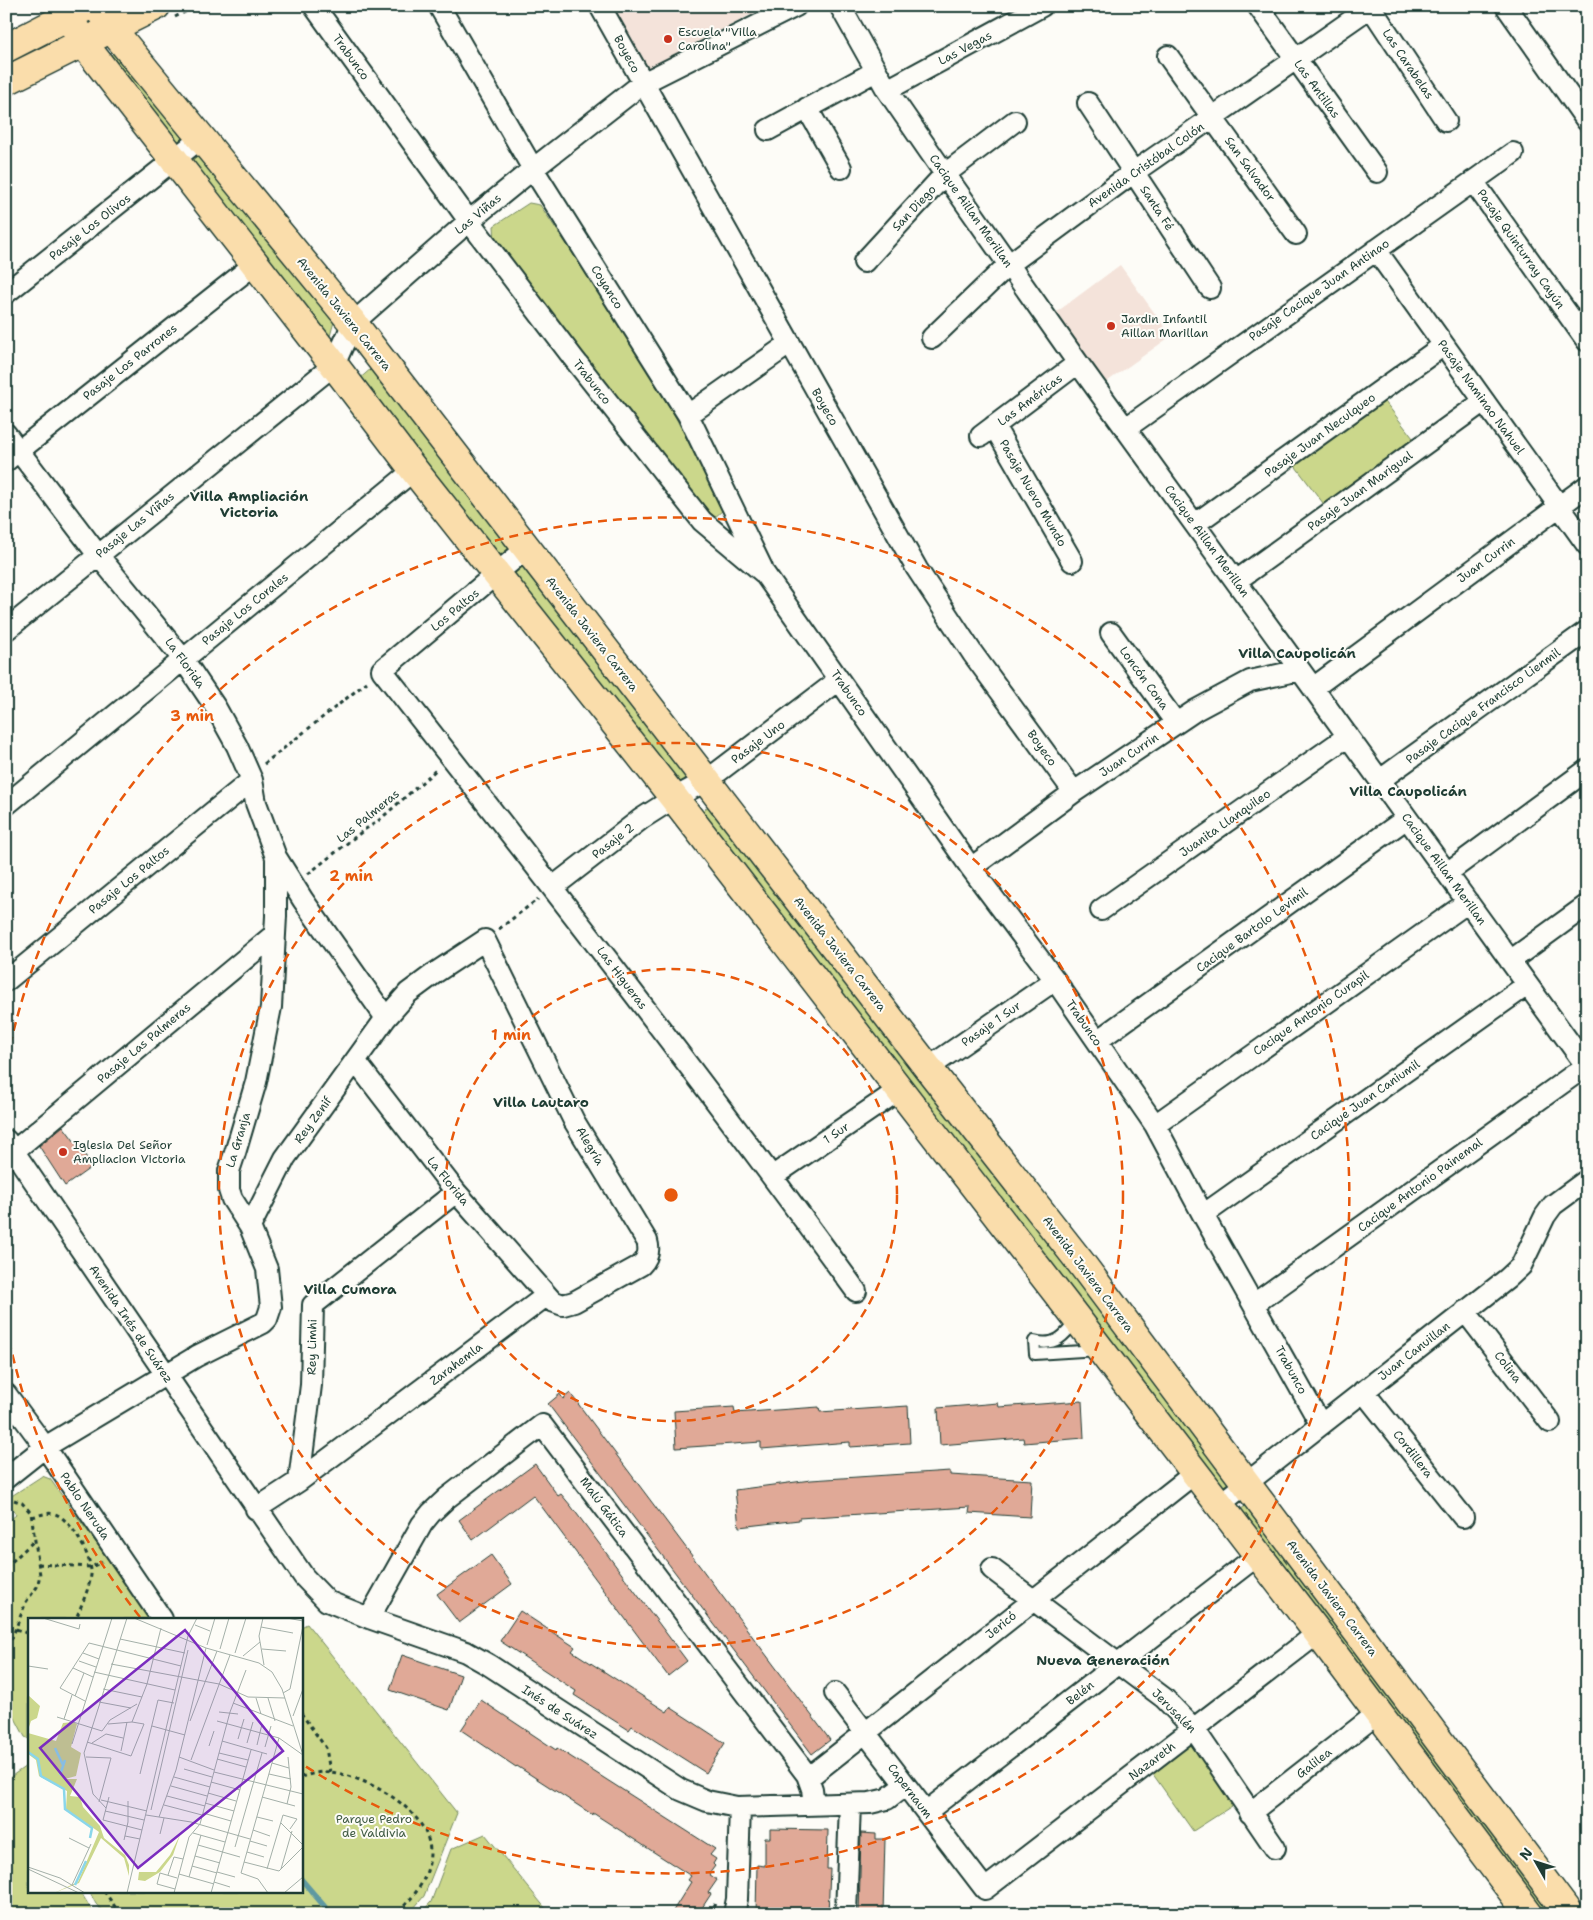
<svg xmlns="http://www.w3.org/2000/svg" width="1593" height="1920" font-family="'Shantell Sans',sans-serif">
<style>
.built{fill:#f4e3da}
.green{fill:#cbd78b;stroke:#758a60}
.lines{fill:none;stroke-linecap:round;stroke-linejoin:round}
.stream{stroke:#5f99a1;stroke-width:5.5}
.building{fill:#e0a997;stroke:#1f3d34}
.service-casing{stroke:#1f3d34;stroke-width:14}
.minor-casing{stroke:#1f3d34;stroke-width:24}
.primary-casing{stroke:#1f3d34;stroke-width:31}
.path{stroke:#1f3d34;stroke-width:3;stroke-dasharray:4 4;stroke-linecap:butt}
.service{stroke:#fdfcf7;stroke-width:10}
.minor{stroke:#fdfcf7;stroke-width:20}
.primary{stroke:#faddab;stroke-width:28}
.ring{fill:none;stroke:#e8590c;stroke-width:2.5;stroke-dasharray:9 6}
.poi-dot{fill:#c8321e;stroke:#fdfcf7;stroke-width:2}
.labels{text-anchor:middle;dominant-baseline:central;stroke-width:4;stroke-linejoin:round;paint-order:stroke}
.poi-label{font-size:12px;fill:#1f3d34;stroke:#fdfcf7;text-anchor:start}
.street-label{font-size:12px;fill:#1f3d34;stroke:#fdfcf7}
.park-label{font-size:12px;fill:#415c45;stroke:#fdfcf7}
.neighbourhood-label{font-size:14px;font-weight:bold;fill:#1f3d34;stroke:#fdfcf7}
.inset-river{fill:none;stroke:#8ad6ea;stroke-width:2.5}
.inset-road{fill:none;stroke:#a4b0a9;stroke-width:1}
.view{fill:#7b2cbf;fill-opacity:0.15;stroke:#7b2cbf;stroke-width:2.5}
.inset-edge{fill:none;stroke:#1f3d34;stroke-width:2.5}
.centre{fill:#e8590c;stroke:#fdfcf7;stroke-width:2.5}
.ring-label{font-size:15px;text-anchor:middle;font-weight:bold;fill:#e8590c;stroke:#fdfcf7;stroke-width:4;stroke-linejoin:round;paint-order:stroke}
</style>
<rect width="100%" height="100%" fill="#fdfcf7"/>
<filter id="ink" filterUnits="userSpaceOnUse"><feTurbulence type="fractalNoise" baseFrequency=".02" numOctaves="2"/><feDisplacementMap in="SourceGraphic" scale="10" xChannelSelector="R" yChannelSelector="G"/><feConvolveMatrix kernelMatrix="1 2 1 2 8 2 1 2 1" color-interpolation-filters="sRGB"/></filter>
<g filter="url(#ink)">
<path class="built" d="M 611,6 L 767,6 L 646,71 Z
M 1120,265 L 1171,336 L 1101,386 L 1050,317 Z"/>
<path class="green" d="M 118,49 L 335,318 L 327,347 L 104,61 Z
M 529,203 L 540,205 L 580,264 L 674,414 L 723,510 L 713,519 L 495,244 L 494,226 Z
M 373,367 L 510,550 L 495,562 L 357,381 Z
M 1382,398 L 1416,442 L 1326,507 L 1293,463 Z
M 522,567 L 689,778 L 675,789 L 507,577 Z
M 712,803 L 1235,1479 L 1220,1489 L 697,816 Z
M 42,1476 L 50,1479 L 151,1619 L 29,1619 L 29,1739 L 25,1737 L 6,1701 L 6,1523 L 16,1515 L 7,1499 Z
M 1247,1504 L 1310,1593 L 1403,1709 L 1557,1914 L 1538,1914 L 1237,1513 Z
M 307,1624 L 457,1813 L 424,1896 L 409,1914 L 105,1914 L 96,1904 L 89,1891 L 301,1891 L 301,1627 Z
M 1190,1741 L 1235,1804 L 1193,1831 L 1150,1770 Z
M 29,1764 L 29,1891 L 80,1891 L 94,1914 L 6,1914 L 6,1780 Z
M 485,1834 L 550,1914 L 420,1914 L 431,1902 L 451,1849 Z"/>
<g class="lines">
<path class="stream" d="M 301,1879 L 331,1914"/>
</g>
<path class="building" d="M 63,1126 L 93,1166 L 65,1186 L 39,1146 Z
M 570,1393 L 830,1740 L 812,1754 L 548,1404 L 560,1394 L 563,1399 Z
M 1082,1401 L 1084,1438 L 1024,1443 L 1023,1438 L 940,1445 L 938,1408 L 998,1403 L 999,1407 Z
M 908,1406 L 910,1443 L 850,1447 L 850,1442 L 761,1449 L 761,1442 L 676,1448 L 674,1411 L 734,1407 L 735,1413 L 819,1407 L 820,1412 Z
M 535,1464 L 558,1496 L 561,1494 L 571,1506 L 687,1661 L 668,1676 L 533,1495 L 473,1540 L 459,1520 Z
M 950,1471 L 950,1475 L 1032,1480 L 1030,1517 L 969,1513 L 970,1507 L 799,1518 L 799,1520 L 739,1527 L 735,1490 L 811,1480 Z
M 491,1555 L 512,1584 L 459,1623 L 437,1594 Z
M 520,1611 L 575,1647 L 572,1651 L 667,1712 L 670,1707 L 725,1743 L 706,1773 L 632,1726 L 629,1730 L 574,1695 L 576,1691 L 500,1641 Z
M 402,1655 L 461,1675 L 449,1710 L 390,1690 Z
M 481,1700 L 556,1750 L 557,1748 L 715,1849 L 710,1855 L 716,1859 L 713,1864 L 715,1866 L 709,1874 L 717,1880 L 708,1893 L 711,1894 L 698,1914 L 671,1914 L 691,1882 L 688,1880 L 691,1876 L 593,1813 L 593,1815 L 517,1766 L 516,1767 L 461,1730 Z
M 770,1829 L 828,1830 L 827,1869 L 830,1869 L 828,1914 L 756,1914 L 757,1865 L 765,1866 L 765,1838 L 770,1838 Z
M 861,1833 L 876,1834 L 876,1839 L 885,1839 L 883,1913 L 859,1914 Z"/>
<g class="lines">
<g class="service-casing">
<path id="service" d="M 1076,1320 C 1065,1336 1055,1347 1034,1341 L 1035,1354 L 1098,1350"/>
</g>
<g class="minor-casing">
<path id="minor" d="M 314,6 L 469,221 L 574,359 L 702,521 L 764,573 L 971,868 L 1055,980 L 1155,1125 L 1203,1215 L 1321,1425
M 439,6 L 533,169 L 688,415 L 762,568
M 600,6 L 917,569 L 973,654 L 1074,792
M 840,6 L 887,90 L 945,174 L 1078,363 L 1587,1067
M 1258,6 L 1377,172
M 1370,6 L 1446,121
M 1506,6 L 1587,121
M 1168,56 L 1296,234
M 887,90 L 1042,6
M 1088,103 L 1210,288
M 807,108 L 841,168
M 768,130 L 876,71
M 1473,181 L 1587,341
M 1376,250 L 1587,545
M 864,262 L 945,174 L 1015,121
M 6,293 L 201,138
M 932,338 L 1008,265 L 1134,172 L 1372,6
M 688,415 L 789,344
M 994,426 L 1072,561
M 1126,428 L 1513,153
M 6,434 L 98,555 L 183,659 L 216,708 L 237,746 L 252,780 L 256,803 L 276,857 L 303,900 L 386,1018
M 981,436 L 1078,363
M 6,461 L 255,264
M 1195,524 L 1444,345
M 527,548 L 382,670 C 543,875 703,1080 856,1291
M 1236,581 L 1484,401
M 6,630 L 334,365 L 353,323 L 469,221 L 533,169 L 643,83 L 796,6
M 1111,633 L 1176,723
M 1313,688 L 1587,486
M 1380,780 L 1587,631
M 6,805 L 414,470
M 971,868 L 1074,792 L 1196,710 L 1250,681 L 1300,670
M 1447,873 L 1587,770
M 553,887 L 641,819 L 674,798 L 706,781 L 839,680
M 1101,910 L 1348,736
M 1510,961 L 1587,905
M 6,981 L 252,780
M 1097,1041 L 1407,818
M 928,1068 L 1055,980
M 1155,1125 L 1468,902
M 6,1140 L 304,1577 L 327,1601 L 369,1618 L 466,1652 L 489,1665 L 681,1790 L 707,1801 L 737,1807 L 870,1803 L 887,1799 L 905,1785
M 14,1151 L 275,934
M 773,1176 L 899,1090
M 1203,1215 L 1527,985
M 250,1227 L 285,1158 L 386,1018 L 408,993 L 435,973 L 485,940 L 574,1121 L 647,1241 C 650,1251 648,1258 641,1265 L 574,1302 L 563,1305 L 552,1301 L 456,1192 L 356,1062
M 1254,1304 L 1586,1066
M 1465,1311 L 1550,1422
M 1363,1391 L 1463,1517
M 6,1394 L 45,1447 L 162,1619
M 6,1478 L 45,1447 L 197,1356 L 263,1323 L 267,1319 L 271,1307 L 267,1269 L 250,1227 L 232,1199 L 229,1190 L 229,1171 L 235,1153 L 256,1082 L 271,1007 L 276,916 L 276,857
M 299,1481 L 311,1385 L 313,1305 L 456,1192
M 1220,1504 L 1507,1279 L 1521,1266 L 1545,1216 L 1553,1205 L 1587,1180
M 256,1509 L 299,1481 L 546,1296
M 992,1569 L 1164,1698 L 1194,1729 L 1275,1848
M 369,1618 L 422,1524 L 431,1513 L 447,1498 L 542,1425 L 807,1775 L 812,1789 L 814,1805
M 835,1693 L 985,1889 L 1318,1633
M 808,1778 L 1195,1473
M 926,1812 L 1258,1555
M 1250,1813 L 1378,1713
M 734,1914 L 737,1899 L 740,1807
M 846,1914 L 850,1804"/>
</g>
<g class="primary-casing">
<path id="primary" d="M 97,6 L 111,28 L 353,323 L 928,1068 L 1081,1263 L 1569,1914
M 68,15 L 83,43 L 334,365 L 414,470 L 674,798 L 1077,1319 L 1318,1633 L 1529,1914
M 6,48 L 84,8
M 6,81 L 156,6"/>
</g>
<path class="path" d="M 175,17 L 197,6
M 264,764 L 367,682
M 308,874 L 364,830 L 377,822 L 437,769
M 499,929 L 538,899
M 6,1500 L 14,1500 L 22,1503 L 31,1513 L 40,1575 L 37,1587 L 26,1602 L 10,1643 L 6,1647
M 32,1517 C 40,1515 47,1512 55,1514 C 71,1519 93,1558 91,1575 C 89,1590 81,1605 76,1619
M 38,1564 L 91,1567 L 102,1562
M 6,1567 L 35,1540
M 16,1629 L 29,1634
M 301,1713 L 326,1748 L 330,1772
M 301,1777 C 311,1774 321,1771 331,1772 C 367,1777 430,1810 430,1852 C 430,1878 414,1897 396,1914
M 104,1891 L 120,1914
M 709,1914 L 715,1904"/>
<use href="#service" class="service"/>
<use href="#minor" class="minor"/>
<use href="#primary" class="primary"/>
</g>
</g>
<g class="ring">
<circle cx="671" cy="1195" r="226"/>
<circle cx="671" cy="1195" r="452"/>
<path d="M140 1617A678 678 0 0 1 7 1330M7 1060A678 678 0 1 1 302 1764"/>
</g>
<g class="poi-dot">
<circle cx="668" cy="39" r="5"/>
<circle cx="1111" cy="326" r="5"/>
<circle cx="63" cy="1152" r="5"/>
</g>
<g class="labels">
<g class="poi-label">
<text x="678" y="32">Escuela "Villa<tspan x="678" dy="14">Carolina"</tspan></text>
<text x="1121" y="319">Jardin Infantil<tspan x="1121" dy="14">Aillan Marillan</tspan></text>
<text x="73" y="1145">Iglesia Del Señor<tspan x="73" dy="14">Ampliacion Victoria</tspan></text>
</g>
<g class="street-label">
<text transform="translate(965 48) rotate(-28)">Las Vegas</text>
<text transform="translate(627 54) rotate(61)">Boyeco</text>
<text transform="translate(351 57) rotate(54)">Trabunco</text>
<text transform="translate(1408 64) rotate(56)">Las Carabelas</text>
<text transform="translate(1317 89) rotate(54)">Las Antillas</text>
<text transform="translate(1146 165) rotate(-35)">Avenida Cristóbal Colón</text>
<text transform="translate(1250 169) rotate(54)">San Salvador</text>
<text transform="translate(914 208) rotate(-47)">San Diego</text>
<text transform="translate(1157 208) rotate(57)">Santa Fé</text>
<text transform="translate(971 211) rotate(55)">Cacique Aillan Merillan</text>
<text transform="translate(478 214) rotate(-40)">Las Viñas</text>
<text transform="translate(90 227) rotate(-38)">Pasaje Los Olivos</text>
<text transform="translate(1521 249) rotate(55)">Pasaje Quinturray Cayún</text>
<text transform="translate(607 287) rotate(58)">Coyanco</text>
<text transform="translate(1319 290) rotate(-35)">Pasaje Cacique Juan Antinao</text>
<text transform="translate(344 314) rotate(51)">Avenida Javiera Carrera</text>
<text transform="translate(130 362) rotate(-38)">Pasaje Los Parrones</text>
<text transform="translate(592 382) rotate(52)">Trabunco</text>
<text transform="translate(1481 397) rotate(54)">Pasaje Naminao Nahuel</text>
<text transform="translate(1030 400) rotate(-37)">Las Américas</text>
<text transform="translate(825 407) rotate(60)">Boyeco</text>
<text transform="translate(1320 435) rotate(-36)">Pasaje Juan Neculqueo</text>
<text transform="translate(1360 491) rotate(-36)">Pasaje Juan Marigual</text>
<text transform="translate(1033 493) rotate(60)">Pasaje Nuevo Mundo</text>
<text transform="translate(135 525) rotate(-39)">Pasaje Las Viñas</text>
<text transform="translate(1207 541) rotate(54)">Cacique Aillan Merillan</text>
<text transform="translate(1486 560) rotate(-36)">Juan Currin</text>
<text transform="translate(245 609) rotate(-39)">Pasaje Los Corales</text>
<text transform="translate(455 610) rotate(-40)">Los Paltos</text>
<text transform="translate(592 634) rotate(52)">Avenida Javiera Carrera</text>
<text transform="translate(185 663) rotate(54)">La Florida</text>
<text transform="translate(1144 678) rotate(54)">Loncón Cona</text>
<text transform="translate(849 693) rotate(55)">Trabunco</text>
<text transform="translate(1483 706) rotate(-36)">Pasaje Cacique Francisco Lienmil</text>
<text transform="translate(758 742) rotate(-37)">Pasaje Uno</text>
<text transform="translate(1042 748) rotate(54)">Boyeco</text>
<text transform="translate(1129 755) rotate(-34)">Juan Currin</text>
<text transform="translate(368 816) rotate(-39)">Las Palmeras</text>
<text transform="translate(1225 823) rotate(-35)">Juanita Llanquileo</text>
<text transform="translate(613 841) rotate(-38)">Pasaje 2</text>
<text transform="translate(1444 869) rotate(54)">Cacique Aillan Merillan</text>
<text transform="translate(129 880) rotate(-39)">Pasaje Los Paltos</text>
<text transform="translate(1252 930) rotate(-36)">Cacique Bartolo Levimil</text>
<text transform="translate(840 954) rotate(52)">Avenida Javiera Carrera</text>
<text transform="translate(622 978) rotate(53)">Las Higueras</text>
<text transform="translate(1311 1013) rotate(-35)">Cacique Antonio Curapil</text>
<text transform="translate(1084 1023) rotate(55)">Trabunco</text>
<text transform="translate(991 1024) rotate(-35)">Pasaje 1 Sur</text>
<text transform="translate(144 1043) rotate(-40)">Pasaje Las Palmeras</text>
<text transform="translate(1365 1100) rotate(-35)">Cacique Juan Caniumil</text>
<text transform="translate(313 1120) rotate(-54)">Rey Zenif</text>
<text transform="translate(836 1133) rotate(-34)">1 Sur</text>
<text transform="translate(238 1140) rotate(-73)">La Granja</text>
<text transform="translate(590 1146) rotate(59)">Alegría</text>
<text transform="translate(448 1181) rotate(51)">La Florida</text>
<text transform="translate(1420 1185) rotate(-36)">Cacique Antonio Painemal</text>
<text transform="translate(1088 1274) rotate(53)">Avenida Javiera Carrera</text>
<text transform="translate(131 1324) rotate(56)">Avenida Inés de Suárez</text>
<text transform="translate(312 1347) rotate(-89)">Rey Limhi</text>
<text transform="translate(1414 1351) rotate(-38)">Juan Canuillan</text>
<text transform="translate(456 1364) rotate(-37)">Zarahemla</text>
<text transform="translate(1508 1367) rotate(52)">Colina</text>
<text transform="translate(1291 1370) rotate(61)">Trabunco</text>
<text transform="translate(1413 1454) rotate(52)">Cordillera</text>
<text transform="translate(85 1506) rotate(56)">Pablo Neruda</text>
<text transform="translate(604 1507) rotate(53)">Malú Gática</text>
<text transform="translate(1332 1598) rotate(53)">Avenida Javiera Carrera</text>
<text transform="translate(1001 1625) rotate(-39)">Jericó</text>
<text transform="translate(1080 1693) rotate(-38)">Belén</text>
<text transform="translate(1174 1711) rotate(45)">Jerusalén</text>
<text transform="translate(560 1712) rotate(33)">Inés de Suárez</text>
<text transform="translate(1152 1761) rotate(-37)">Nazareth</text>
<text transform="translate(1314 1763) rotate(-38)">Galilea</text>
<text transform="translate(910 1791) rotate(53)">Capernaum</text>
</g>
<g class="park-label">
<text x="374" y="1819">Parque Pedro<tspan x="374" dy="14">de Valdivia</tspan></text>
</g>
<g class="neighbourhood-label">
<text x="249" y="496">Villa Ampliación<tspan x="249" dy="16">Victoria</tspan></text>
<text x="1297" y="653">Villa Caupolicán</text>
<text x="1408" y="791">Villa Caupolicán</text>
<text x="541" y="1102">Villa Lautaro</text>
<text x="350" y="1289">Villa Cumora</text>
<text x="1103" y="1660">Nueva Generación</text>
</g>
</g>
<g transform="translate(28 1618)">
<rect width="275" height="275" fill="#fdfcf7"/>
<path d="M 0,77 L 12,88 L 9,100 L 3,103 L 0,112 ZM 45,104 L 49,106 L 43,129 L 53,135 L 48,158 L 37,161 L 49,161 L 42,178 L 52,179 L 55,189 L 72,208 L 76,220 L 97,237 L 101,247 L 101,258 L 96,240 L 73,220 L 51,265 L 26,275 L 50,264 L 71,214 L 38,191 L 39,173 L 11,158 L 8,142 L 0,136 L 0,115 L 28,123 L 35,105 ZM 152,217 L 145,237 L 132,254 L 117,263 L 110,262 L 111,254 L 128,254 L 142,237 Z" fill="#cbd78b"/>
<path class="inset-river" d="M 27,130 L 35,147M 0,134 L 10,141 L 13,158 L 36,171 L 37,191 L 64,210 L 62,220M 32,157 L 37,142M 47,267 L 58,243"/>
<path class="inset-road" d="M 15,0 L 51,11 L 52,6M 106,0 L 178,30 L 231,45 L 244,54 L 254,71 L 275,137M 235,0 L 231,18 L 236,47M 259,0 L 275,3M 167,7 L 182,13M 233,9 L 265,15M 160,18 L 169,0M 92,21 L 157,35M 179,27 L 187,0M 192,31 L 201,0M 234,31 L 258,33M 55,35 L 71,41M 207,35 L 218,0M 215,38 L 232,24M 51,43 L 68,49M 83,46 L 191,66 L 220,79 L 257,80M 0,48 L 20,51M 45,50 L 65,59M 66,54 L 147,72M 75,71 L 114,79M 255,75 L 262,71 L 275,8M 47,78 L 56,55M 228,80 L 233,96M 240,80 L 247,103M 57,83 L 32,70 L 61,25 L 153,48M 71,84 L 103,90M 205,85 L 265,108M 191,94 L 210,96M 265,98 L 275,71M 29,99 L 74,113 L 82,102 L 109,86M 36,101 L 44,77M 162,103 L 189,33M 189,103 L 251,120 L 275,137M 104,104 L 119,66 L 133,10M 124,108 L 157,117M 210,121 L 216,101M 194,123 L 239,136M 59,124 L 103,138 L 116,106 L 104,104 L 80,106M 64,125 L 78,116 L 95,120M 219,125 L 225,104M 44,126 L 84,0M 229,127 L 234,106M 181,128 L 186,113M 237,129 L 243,108M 93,133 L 99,104M 191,135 L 220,142M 58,139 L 83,140 L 71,184M 151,139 L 186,152M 189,141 L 218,149M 163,142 L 202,37M 244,145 L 261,150M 156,151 L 184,159M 186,154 L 275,176M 112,156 L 130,82 L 146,85M 241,156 L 263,161M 146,159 L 182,169M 183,164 L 212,172M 143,168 L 179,178M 180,175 L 208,183M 139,178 L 177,188M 81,179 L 75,202 L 114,212M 234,179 L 267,188M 73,182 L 119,193M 177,185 L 206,193M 259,186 L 263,169 L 260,139M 136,187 L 174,197M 78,190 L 65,176 L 56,135 L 99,0M 123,192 L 160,32M 77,193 L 116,202M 175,195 L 203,203M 118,197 L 163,204 L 222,221M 131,199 L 148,152 L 178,30M 229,199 L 245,203M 253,205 L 275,227M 225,212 L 242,218M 165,215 L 197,224M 132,216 L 136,200M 97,218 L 112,221M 41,220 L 61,230M 96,222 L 100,204 L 100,183M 222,223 L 239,228M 170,227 L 212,239M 207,229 L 234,135M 219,234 L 236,239M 167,238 L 192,245M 216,244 L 251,253 L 275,229M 164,248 L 189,255M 0,249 L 32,260 L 57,275M 0,251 L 51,275M 239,251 L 255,197 L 269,201 L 262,211M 253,251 L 264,213M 189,254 L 207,259M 151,256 L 186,266M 140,257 L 146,239 L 155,241M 161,259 L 173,217M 186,264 L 202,269M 44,267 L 63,226M 147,271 L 129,266 L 132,255 L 149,260M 99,275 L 160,18M 146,275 L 161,219 L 172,206 L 202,94 L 218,52M 183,275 L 223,132M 240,275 L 230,261 L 213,255 L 251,120M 256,275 L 275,259"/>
<path class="view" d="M 157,12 L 255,133 L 110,250 L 12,130 Z"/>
<rect width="275" height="275" class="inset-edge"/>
</g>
<circle cx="671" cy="1195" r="8" class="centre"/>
<g class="ring-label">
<text x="192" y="721">3 min</text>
<text x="351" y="881">2 min</text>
<text x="511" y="1040">1 min</text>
</g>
<rect width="1593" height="1920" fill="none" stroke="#fdfcf7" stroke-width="25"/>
<rect x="12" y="12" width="1568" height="1895" fill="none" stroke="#1f3d34" stroke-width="2" filter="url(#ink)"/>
<g transform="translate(1536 1862) rotate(309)" stroke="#fdfcf7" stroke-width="4" paint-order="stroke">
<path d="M0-4L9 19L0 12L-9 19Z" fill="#1f3d34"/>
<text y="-8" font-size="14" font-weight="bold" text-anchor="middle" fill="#1f3d34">N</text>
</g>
</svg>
